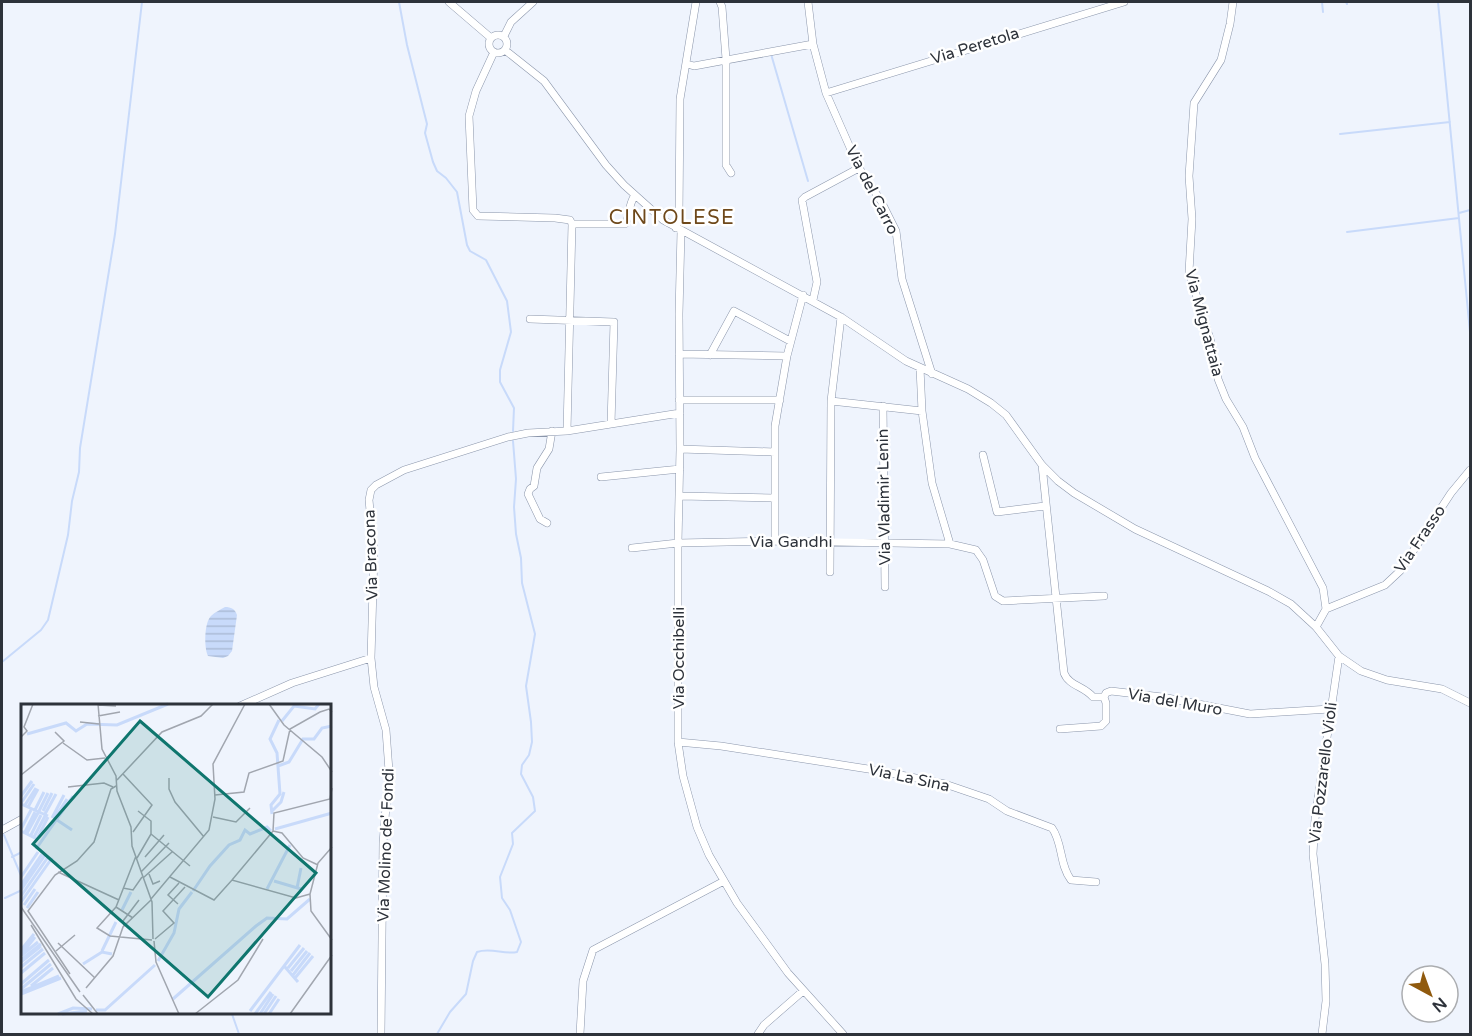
<svg xmlns="http://www.w3.org/2000/svg" width="1472" height="1036" font-family="'Varela Round',sans-serif">
<style>
.water{fill:url(#water-rules)}
.lines{fill:none;stroke-linecap:round;stroke-linejoin:round}
.stream{stroke:#c8dafa;stroke-width:2}
.minor-casing{stroke:#8b96ab;stroke-width:8}
.minor{stroke:#fff;stroke-width:7}
.labels{text-anchor:middle;dominant-baseline:central;stroke-width:5;stroke-linejoin:round;paint-order:stroke}
.street-label{font-size:16px;fill:#2d323a;stroke:#fff}
.quarter-label{font-size:20px;letter-spacing:1.5px;fill:#6e481a;stroke:#fff}
.inset-river{fill:none;stroke:#c8dafa;stroke-width:3}
.inset-road{fill:none;stroke:#a1a6af;stroke-width:1.5}
.view{fill:#0f766e;fill-opacity:0.15;stroke:#0f766e;stroke-width:3}
.inset-edge{fill:none;stroke:#2d323a;stroke-width:3}
</style>
<defs>
<pattern id="water-rules" width="6" height="5" patternUnits="userSpaceOnUse" patternTransform="scale(1.5)"><rect width="6" height="5" fill="#c8dafa"/><path d="M0 2.5h6" fill="none" stroke="#acbcd7"/></pattern>
</defs>
<rect width="100%" height="100%" fill="#eff4fd"/>
<path class="water" d="M 225,607 C 231,607 235,609 237,615 L 232,651 L 228,656 L 223,658 L 208,656 C 204,648 204,623 211,616 C 215,612 220,610 225,607 Z"/>
<g class="lines">
<path class="stream" d="M 399,2 L 407,45 L 427,124 L 425,133 L 433,162 L 437,171 L 446,178 L 457,192 L 467,245 L 470,251 L 486,260 L 507,301 L 511,332 L 500,370 L 500,382 L 514,408 L 513,431
M 1322,2 L 1323,12
M 1346,2 L 1347,4
M 1438,2 L 1470,332
M 771,54 L 808,181
M 1340,134 L 1450,122
M 1459,213 L 1470,210
M 1347,232 L 1459,218
M 2,662 L 41,630 L 48,620 L 68,535 L 72,501 L 79,472 L 80,448 L 115,234 L 142,2
M 4,835 L 22,878
M 12,857 L 22,852
M 5,898 L 22,890
M 232,1014 L 239,1034
M 437,1034 L 450,1012 L 466,994 L 473,961 L 477,952 C 491,947 504,955 517,952 L 521,942 L 510,910 L 502,898 L 500,877 L 513,844 L 512,833 L 535,811 L 533,797 L 521,774 L 522,765 L 529,755 L 532,742 L 531,722 L 526,686 L 535,634 L 522,583 L 521,558 L 516,534 L 514,507 L 516,479 L 513,441"/>
<g class="minor-casing">
<path id="minor" d="M 449,2 L 491,38
M 720,2 L 722,7 L 726,59 L 726,165 L 731,173
M 808,2 L 813,44 L 826,93 L 859,168 L 881,201 L 896,231 L 902,279 L 932,374
M 1233,2 L 1230,24 L 1221,60 L 1194,103 L 1189,176 L 1192,219 L 1189,272 L 1211,342 L 1218,379 L 1226,399 L 1243,427 L 1255,458 L 1323,588 L 1326,609 L 1316,627
M489 44a9 9 0 1 1 18 0a9 9 0 1 1-18 0Z
M 504,36 L 511,22 L 533,2
M 505,50 L 544,81 L 606,165 L 624,185 L 663,220 L 841,317 L 906,361 L 968,389 L 991,403 L 1006,415 L 1042,465 L 1058,481 L 1074,493 L 1135,529 L 1268,591 L 1291,604 L 1316,627 L 1339,656 L 1361,671 L 1387,680 L 1442,689 L 1470,703
M 494,52 L 476,91 L 469,116 L 473,210 L 478,216 L 555,218 L 570,220 L 572,224 L 567,431
M 687,64 L 694,66 L 813,44
M 826,93 L 1124,2
M 572,224 L 625,224 C 631,215 627,207 635,195
M 676,228 L 679,216 L 680,99 L 696,2
M 681,231 L 679,314 L 680,449 L 678,543 L 678,742 L 683,776 L 697,827 L 709,855 L 737,903 L 788,973 L 843,1034
M 813,300 L 817,282 L 802,200 L 805,197 L 859,168
M 530,319 L 614,322 L 611,424
M 679,354 L 787,356
M 710,355 L 734,311 L 790,341
M 920,368 L 922,411 L 932,483 L 950,544
M 679,400 L 780,400
M 831,401 L 922,411
M 883,406 L 885,587
M 680,449 L 775,452
M 983,455 L 997,512 L 1045,506
M 1042,465 L 1064,673 C 1069,686 1084,686 1093,697 L 1104,697 L 1106,693 L 1111,691 L 1162,697 L 1250,714 L 1330,709
M 601,477 L 680,469
M 680,496 L 775,498
M 547,523 L 540,519 L 528,494 L 530,489 L 534,486 L 537,468 L 549,449 L 552,431
M 775,541 L 775,426 L 787,356 L 803,295
M 632,548 L 678,543 L 775,541 L 950,544 L 976,550 L 983,560 L 995,596 L 1003,601 L 1104,596
M 830,572 L 831,401 L 841,317
M 1326,609 L 1385,585 L 1400,571 L 1451,493 L 1470,470
M 371,658 L 374,687 L 386,730 L 389,771 L 383,843 L 381,1034
M 240,706 L 292,683 L 371,658 L 374,552 L 369,500 L 371,490 L 376,485 L 404,470 L 508,437 L 528,433 L 567,431 L 680,413
M 1060,729 L 1101,726 L 1106,721 L 1106,703 L 1104,697
M 678,742 L 721,746 L 881,771 L 945,784 L 989,799 L 1007,811 L 1052,828 C 1063,843 1059,864 1071,880 L 1096,882
M 2,830 L 22,819
M 580,1034 L 583,981 L 593,950 L 724,881
M 758,1034 L 764,1025 L 803,991
M 1322,1034 L 1326,1001 L 1325,964 L 1313,854 L 1315,819 L 1339,656"/>
</g>
<use href="#minor" class="minor"/>
</g>
<g class="labels">
<g class="street-label">
<text transform="translate(975 46) rotate(-17)">Via Peretola</text>
<text transform="translate(872 190) rotate(63)">Via del Carro</text>
<text transform="translate(1204 323) rotate(75)">Via Mignattaia</text>
<text transform="translate(884 497) rotate(-91)">Via Vladimir Lenin</text>
<text transform="translate(1420 539) rotate(-56)">Via Frasso</text>
<text x="791" y="542">Via Gandhi</text>
<text transform="translate(371 555) rotate(-92)">Via Bracona</text>
<text transform="translate(679 658) rotate(-90)">Via Occhibelli</text>
<text transform="translate(1175 702) rotate(10)">Via del Muro</text>
<text transform="translate(1323 773) rotate(-83)">Via Pozzarello Violi</text>
<text transform="translate(909 778) rotate(12)">Via La Sina</text>
<text transform="translate(386 845) rotate(-88)">Via Molino de' Fondi</text>
</g>
<g class="quarter-label">
<text x="672" y="218">CINTOLESE</text>
</g>
</g>
<g transform="translate(21 704)">
<rect width="310" height="310" fill="#eff4fd"/>
<path class="inset-river" d="M 261,17 L 273,2 L 294,5 L 298,0M 6,30 L 45,19 L 55,27 L 66,20 L 96,21 L 147,0M 257,62 L 268,58 L 282,35 L 293,35 L 301,24 L 311,22M 0,92 L 11,77M 0,99 L 13,80M 0,100 L 27,112M 4,101 L 15,84M 7,103 L 17,85M 14,106 L 23,88M 18,107 L 27,89M 22,107 L 31,89M 251,107 L 260,98 L 263,88M 24,110 L 35,90M 251,110 L 250,101 L 259,90 L 256,49 L 249,35 L 258,16M 31,114 L 43,91M 33,115 L 46,95M 36,116 L 51,126M 0,125 L 10,106M 254,125 L 311,109M 0,127 L 16,135 L 27,113M 4,128 L 14,108M 6,129 L 17,109M 10,131 L 20,111M 13,133 L 24,112M 15,145 L 52,92M 0,173 L 17,148M 253,177 L 280,185M 0,181 L 21,150M 276,184 L 280,164M 246,185 L 269,141M 0,186 L 24,151M 172,187 L 189,162 L 208,141 L 219,136 L 224,126 L 229,130 L 246,123 L 250,127M 0,192 L 27,153M 0,198 L 31,154M 3,201 L 14,185M 6,204 L 17,188M 101,206 L 110,188M 0,246 L 13,230M 81,247 L 95,218M 0,251 L 14,233M 1,251 L 17,238M 0,256 L 20,240M 137,257 L 153,229 L 158,205 L 171,188M 0,258 L 20,242M 62,260 L 81,248 L 91,250M 0,263 L 22,245M 264,263 L 277,278M 267,264 L 283,244M 270,267 L 286,247M 0,269 L 24,249M 272,271 L 289,249M 274,274 L 292,252M 0,280 L 28,256M 10,282 L 32,264M 0,285 L 30,260M 0,288 L 38,272M 0,290 L 40,274M 152,295 L 235,222 L 246,214 L 266,215 L 289,195M 75,306 L 84,306 L 134,261M 229,307 L 279,241M 37,310 L 52,304 L 71,305M 41,310 L 66,307M 234,310 L 250,288M 239,310 L 252,290M 243,310 L 255,292M 248,310 L 258,295"/>
<path class="inset-road" d="M 77,0 L 81,45 L 95,72 L 96,87 L 110,123 L 111,142 L 131,198 L 132,235M 248,0 L 263,21 L 301,53 L 311,68M 77,1 L 95,2M 77,12 L 99,8M 59,18 L 78,20M 0,33 L 6,27 L 3,23 L 12,0M 42,39 L 66,56 L 84,54M 102,70 L 131,101 L 112,128M 0,71 L 43,37 L 34,28M 148,74 L 148,85 L 154,98 L 183,133M 96,76 L 141,28 L 180,12 L 192,0M 47,83 L 83,79 L 92,83M 194,91 L 223,88 L 228,69 L 262,57 L 269,25 L 299,8 L 308,5 L 311,8M 117,107 L 130,117 L 130,130M 192,113 L 215,118 L 229,104M 252,127 L 253,109 L 309,95 L 311,84M 130,130 L 169,162M 115,152 L 95,203 L 76,224 L 89,232 L 131,236M 124,153 L 143,131M 116,154 L 130,130M 37,168 L 98,196M 120,168 L 148,139M 128,170 L 132,180 L 139,177M 149,173 L 193,196 L 211,176 L 275,194 L 289,190 L 290,207 L 311,236M 122,174 L 151,148M 211,176 L 252,127 L 261,129 L 282,154 L 297,161M 102,184 L 112,186 L 121,173M 289,190 L 297,159 L 311,143M 130,195 L 188,126 L 194,95 L 192,60 L 224,0M 157,200 L 147,191 L 158,179M 0,203 L 59,288M 95,203 L 112,214M 10,221 L 55,295 L 72,310M 103,222 L 102,217 L 118,196M 134,235 L 153,219 L 142,207 L 164,183M 133,237 L 135,258 L 158,310M 37,239 L 74,274M 35,247 L 54,231M 49,270 L 7,207 L 34,171 L 56,157 L 73,138 L 90,85 L 95,82M 65,284 L 92,252 L 102,223 L 130,196M 62,291 L 77,310M 174,310 L 217,276 L 242,235M 269,310 L 311,251"/>
<path class="view" d="M 119,17 L 295,169 L 187,293 L 12,140 Z"/>
<rect width="310" height="310" class="inset-edge"/>
</g>
<rect width="1472" height="1036" fill="none" stroke="#2d323a" stroke-width="6"/>
<g transform="translate(1430 994) rotate(139)"><circle r="28" fill="#ffffff" stroke="#abadb0" stroke-width="1.5"/>
<path d="M0-4.5L10 22L0 15L-10 22Z" fill="#905a0e"/>
<text y="-9" font-size="16" font-weight="bold" text-anchor="middle" fill="#2d323a">N</text>
</g>
</svg>
